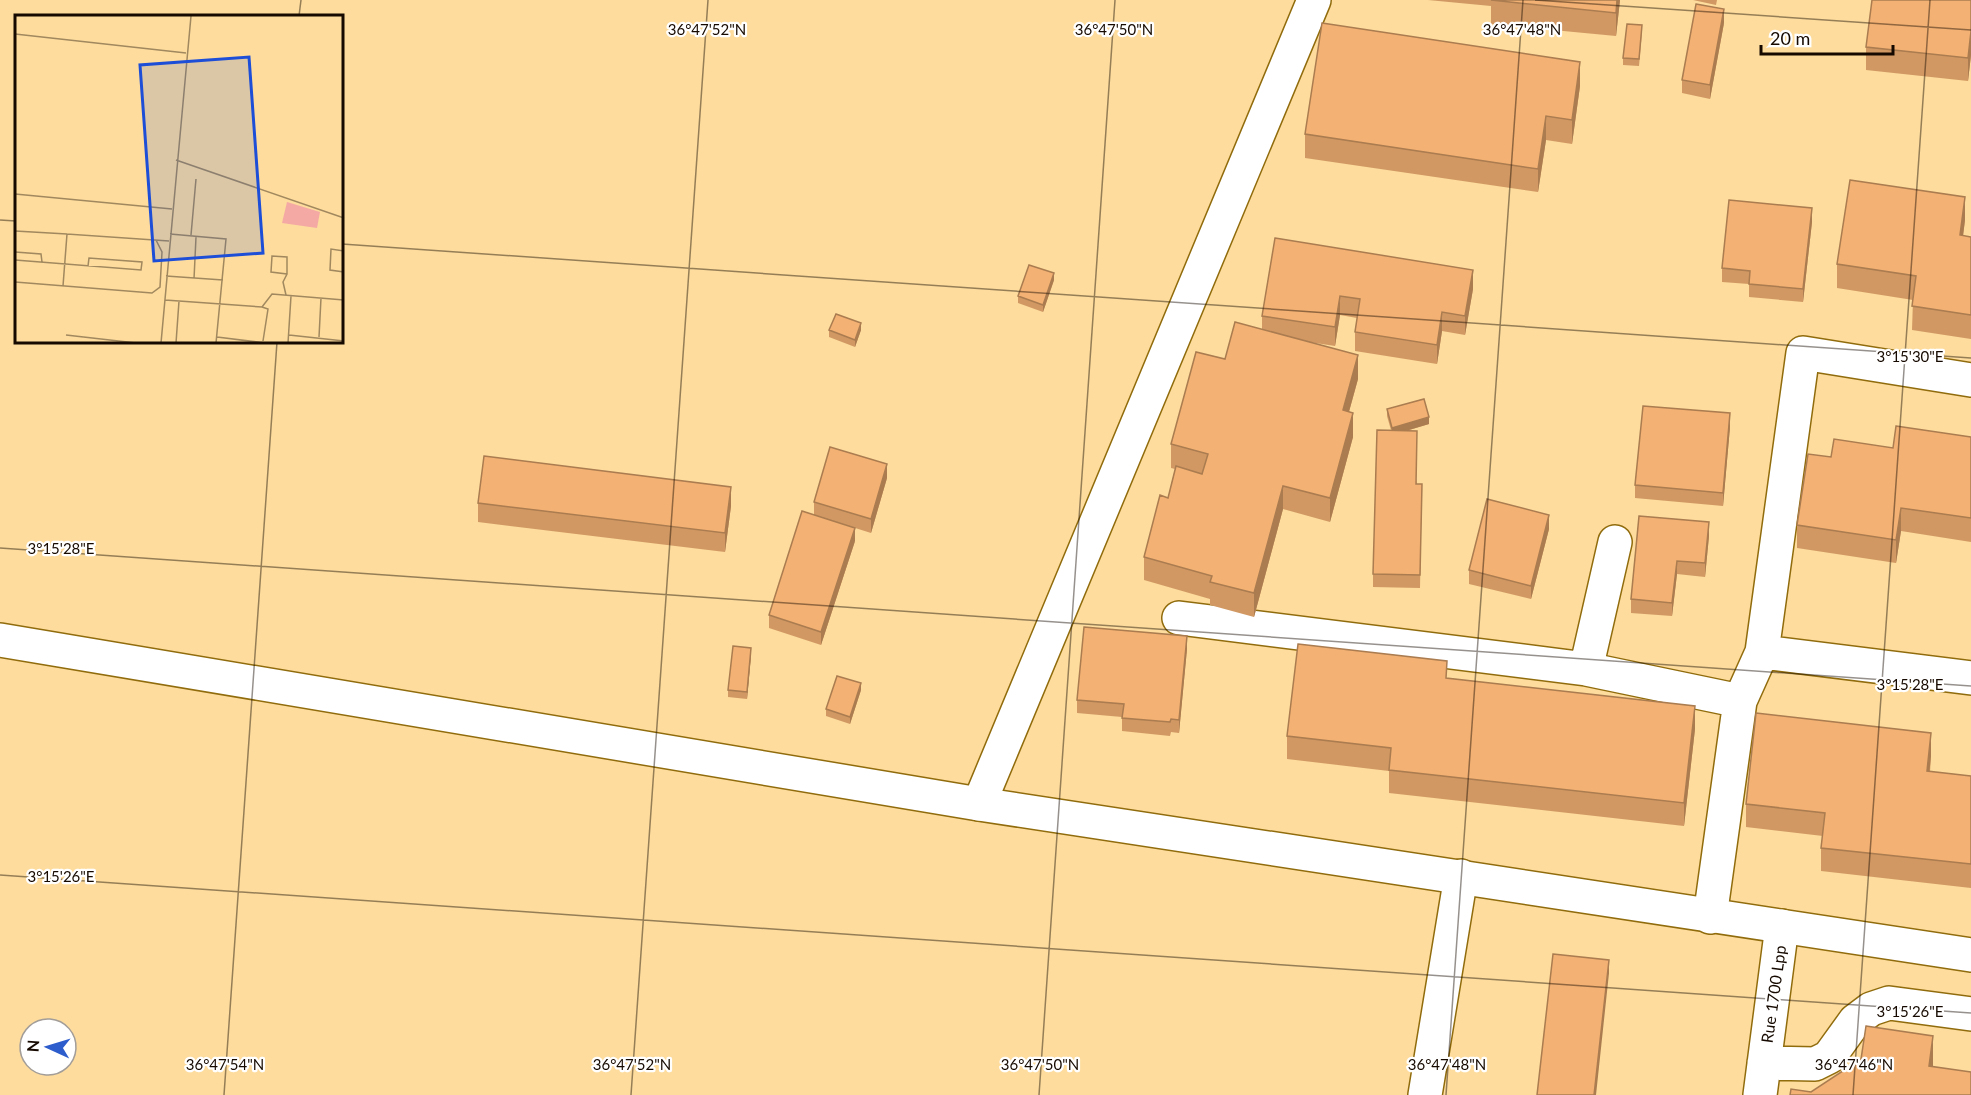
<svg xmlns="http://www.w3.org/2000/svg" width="1971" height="1095" font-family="Lato,sans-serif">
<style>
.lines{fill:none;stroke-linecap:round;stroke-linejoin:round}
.street-casing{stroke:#916c0d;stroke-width:36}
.secondary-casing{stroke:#916c0d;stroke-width:36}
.street{stroke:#fff;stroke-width:33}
.secondary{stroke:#fff;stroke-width:33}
.wall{fill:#d19863}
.shaded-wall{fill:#aa7c50}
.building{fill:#f3b173;stroke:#aa7c50;stroke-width:1.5}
.ticks{fill:none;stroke:#160a00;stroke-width:1.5;stroke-opacity:0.45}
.labels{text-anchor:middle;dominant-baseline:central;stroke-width:4.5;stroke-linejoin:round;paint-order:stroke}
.street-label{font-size:16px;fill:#160a00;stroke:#fff}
.inset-road{fill:none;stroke:#a1885e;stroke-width:1.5}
.view{fill:#1d4ed8;fill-opacity:0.15;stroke:#1d4ed8;stroke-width:3}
.inset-edge{fill:none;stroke:#160a00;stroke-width:3}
.ticks-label{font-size:15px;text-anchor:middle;fill:#160a00;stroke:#fff;stroke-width:4.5;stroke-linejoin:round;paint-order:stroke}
</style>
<rect width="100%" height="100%" fill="#fddc9d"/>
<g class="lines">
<g class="street-casing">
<path id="street" d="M 1179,618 L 1586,669 L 1740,701
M 1762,652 L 1971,678
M 1586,669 L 1615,542
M 979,804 L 1314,0
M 1710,917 L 1740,701 L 1762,652 L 1803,353 L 1971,380
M 1764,1063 L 1815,1064 L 1829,1057 L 1855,1021 L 1871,1009 L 1889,1003 L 1971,1014
M 1425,1095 L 1461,876
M 1760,1095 L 1782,926"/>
</g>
<g class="secondary-casing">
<path id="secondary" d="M 0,640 L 979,804 L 1971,955"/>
</g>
<use href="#street" class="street"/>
<use href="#secondary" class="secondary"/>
</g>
<path class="wall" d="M 1428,0 L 1620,0 L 1616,36 L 1491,24 L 1491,6 Z
M 1693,0 L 1717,0 L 1716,5 Z
M 1971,0 L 1971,55 L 1968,81 L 1866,70 L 1866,47 Z
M 1724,23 L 1710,99 L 1682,93 L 1682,80 Z
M 1642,32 L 1639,66 L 1623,65 L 1623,58 Z
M 1580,86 L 1572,144 L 1546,140 L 1538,192 L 1305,158 L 1305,134 Z
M 1965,220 L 1963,236 L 1971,237 L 1971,339 L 1912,330 L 1913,300 L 1837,288 L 1837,264 Z
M 1812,222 L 1803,302 L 1749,297 L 1749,284 L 1722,282 L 1722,268 Z
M 1275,238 L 1473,289 L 1465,335 L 1442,331 L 1437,364 L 1355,351 L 1355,332 L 1357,318 L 1340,315 L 1335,346 L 1309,342 L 1358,379 L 1349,412 L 1353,437 L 1330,522 L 1283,509 L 1254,617 L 1210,605 L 1210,599 L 1144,580 L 1144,557 L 1168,498 L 1175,469 L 1171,468 L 1171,444 L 1225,359 L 1262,329 L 1262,316 Z
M 1054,280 L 1043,312 L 1018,303 L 1018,296 Z
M 829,330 L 861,330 L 855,347 L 829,337 Z
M 1387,409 L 1429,424 L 1406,431 L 1417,484 L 1422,484 L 1420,588 L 1373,587 L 1373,574 L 1391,430 L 1387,416 Z
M 1730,427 L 1723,506 L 1635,498 L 1635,485 Z
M 1971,437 L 1971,542 L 1901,531 L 1896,563 L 1797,548 L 1797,525 L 1831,457 L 1893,448 Z
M 887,478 L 871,533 L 814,515 L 814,502 Z
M 478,503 L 731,506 L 725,552 L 478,522 Z
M 1639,516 L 1709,536 L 1705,577 L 1677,574 L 1672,616 L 1631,613 L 1631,599 Z
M 1549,529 L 1531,599 L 1469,584 L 1469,570 Z
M 855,541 L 821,645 L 769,628 L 769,615 Z
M 1187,649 L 1179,733 L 1171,732 L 1170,736 L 1122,731 L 1122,717 L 1077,713 L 1077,700 Z
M 751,655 L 747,699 L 728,697 L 728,690 Z
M 1447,678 L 1695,729 L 1684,826 L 1389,793 L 1389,771 L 1287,759 L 1287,736 Z
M 861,690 L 850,724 L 826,716 L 826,709 Z
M 1931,756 L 1930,772 L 1971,776 L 1971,888 L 1821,871 L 1821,848 L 1823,836 L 1746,827 L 1746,804 Z"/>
<path class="shaded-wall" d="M 1617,0 L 1620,0 L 1616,36 L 1616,13 Z
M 1724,9 L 1724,23 L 1710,99 L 1710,85 Z
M 1971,31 L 1971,55 L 1968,81 L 1968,58 Z
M 1580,62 L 1580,86 L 1572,144 L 1572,120 Z
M 1546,116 L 1546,140 L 1538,192 L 1538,169 Z
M 1965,197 L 1965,220 L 1960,259 L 1960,235 Z
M 1812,208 L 1812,222 L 1803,302 L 1803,289 Z
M 1473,270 L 1473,289 L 1465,335 L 1465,316 Z
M 1054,273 L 1054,280 L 1043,312 L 1043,305 Z
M 1340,296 L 1340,315 L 1335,346 L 1335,327 Z
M 1442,312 L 1442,331 L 1437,364 L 1437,345 Z
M 861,323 L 861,330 L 855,347 L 855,340 Z
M 1358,355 L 1358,379 L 1343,433 L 1343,410 Z
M 1353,413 L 1353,437 L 1330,522 L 1330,498 Z
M 1730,413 L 1730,427 L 1723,506 L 1723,493 Z
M 1429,417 L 1429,424 L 1392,435 L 1392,428 Z
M 887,464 L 887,478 L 871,533 L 871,519 Z
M 1283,486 L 1283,509 L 1254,617 L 1254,593 Z
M 731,487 L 731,506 L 725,552 L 725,533 Z
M 1901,508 L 1901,531 L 1896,563 L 1896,540 Z
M 1549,515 L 1549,529 L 1531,599 L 1531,586 Z
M 1709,522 L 1709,536 L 1705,577 L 1705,563 Z
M 855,528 L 855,541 L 821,645 L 821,632 Z
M 1677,561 L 1677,574 L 1672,616 L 1672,603 Z
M 1187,636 L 1187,649 L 1179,733 L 1179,720 Z
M 751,648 L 751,655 L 747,699 L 747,692 Z
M 861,683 L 861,690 L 850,724 L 850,717 Z
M 1695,706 L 1695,729 L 1684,826 L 1684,803 Z
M 1931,733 L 1931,756 L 1927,795 L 1927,771 Z
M 1609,960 L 1609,973 L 1596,1095 L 1594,1095 Z
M 1933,1036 L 1933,1066 L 1929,1066 Z"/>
<path class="building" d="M 1491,0 L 1617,0 L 1616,13 Z
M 1872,0 L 1971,0 L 1971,31 L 1968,58 L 1866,47 Z
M 1696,4 L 1724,9 L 1710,85 L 1682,80 Z
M 1322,23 L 1580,62 L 1572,120 L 1546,116 L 1538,169 L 1305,134 Z
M 1627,24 L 1642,25 L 1639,59 L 1623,58 Z
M 1850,180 L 1965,197 L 1960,235 L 1971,237 L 1971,315 L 1912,306 L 1916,276 L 1837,264 Z
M 1729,200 L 1812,208 L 1803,289 L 1749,284 L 1750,271 L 1722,268 Z
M 1275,238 L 1473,270 L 1465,316 L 1442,312 L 1437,345 L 1355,332 L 1360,299 L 1340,296 L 1335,327 L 1262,316 Z
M 1029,265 L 1054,273 L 1043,305 L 1018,296 Z
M 836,314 L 861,323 L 855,340 L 829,330 Z
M 1235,322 L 1358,355 L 1343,410 L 1353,413 L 1330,498 L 1283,486 L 1254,593 L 1210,582 L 1212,576 L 1144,557 L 1160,495 L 1168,498 L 1176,466 L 1202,474 L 1208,454 L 1171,444 L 1196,352 L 1225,359 Z
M 1424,399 L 1429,417 L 1392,428 L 1387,409 Z
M 1643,406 L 1730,413 L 1723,493 L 1635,485 Z
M 1896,426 L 1971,437 L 1971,518 L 1901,508 L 1896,540 L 1797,525 L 1808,454 L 1831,457 L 1834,439 L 1893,448 Z
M 1377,430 L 1417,431 L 1416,484 L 1422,484 L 1420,575 L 1373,574 Z
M 830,447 L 887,464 L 871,519 L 814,502 Z
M 484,456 L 731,487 L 725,533 L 478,503 Z
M 1487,499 L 1549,515 L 1531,586 L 1469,570 Z
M 802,511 L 855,528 L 821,632 L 769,615 Z
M 1639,516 L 1709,522 L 1705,563 L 1677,561 L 1672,603 L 1631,599 Z
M 1084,627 L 1187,636 L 1179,720 L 1171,719 L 1170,722 L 1122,718 L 1124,704 L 1077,700 Z
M 1298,644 L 1447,661 L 1446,678 L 1695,706 L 1684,803 L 1389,770 L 1391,748 L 1287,736 Z
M 733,646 L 751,648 L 747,692 L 728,690 Z
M 837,676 L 861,683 L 850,717 L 826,709 Z
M 1756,713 L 1931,733 L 1927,771 L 1971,776 L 1971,864 L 1821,848 L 1825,813 L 1746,804 Z
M 1553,954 L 1609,960 L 1594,1095 L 1537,1095 Z
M 1866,1026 L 1933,1036 L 1929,1066 L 1971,1072 L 1971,1095 L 1790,1095 L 1791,1089 L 1811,1092 L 1861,1059 Z"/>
<path class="ticks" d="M 1535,0 L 1971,30M 299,16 L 301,0M 0,220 L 16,221M 342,244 L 1971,358M 0,548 L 1971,686M 0,875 L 1971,1013M 224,1095 L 277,342M 631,1095 L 708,0M 1039,1095 L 1115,0M 1446,1095 L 1523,0M 1853,1095 L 1930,0"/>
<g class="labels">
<g class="street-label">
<text transform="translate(1773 994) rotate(-82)">Rue 1700 Lpp</text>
</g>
</g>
<g transform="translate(15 15)">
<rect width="328" height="328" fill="#fddc9d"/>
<path d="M 272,187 L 305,197 L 302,213 L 267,208 Z" fill="#f4a9a4"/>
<path class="inset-road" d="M 0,19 L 171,38M 161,145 L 329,203M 0,179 L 157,194M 0,216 L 52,219M 155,219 L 211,224 L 201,328M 176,220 L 181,164M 329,236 L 316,234 L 315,255 L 329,257M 0,237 L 26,239 L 27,247M 0,245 L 126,255 L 127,247 L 74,243 L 73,251M 151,261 L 208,265M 179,264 L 181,222M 0,267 L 137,278 L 145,272 L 147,237 L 141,225M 48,271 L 52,219 L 154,226M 271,280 L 268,267 L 272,259 L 272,242 L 257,241 L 256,257 L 272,259M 150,285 L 247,292 L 257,279 L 329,285M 247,292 L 253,294 L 248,326M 51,320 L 121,328M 274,320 L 329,326M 202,322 L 250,328M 304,322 L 306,283M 146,328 L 176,1M 161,328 L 164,286M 273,328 L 276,281"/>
<path class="view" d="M 234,42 L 248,238 L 139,246 L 125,50 Z"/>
<rect width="328" height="328" class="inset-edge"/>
</g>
<g class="ticks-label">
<text x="707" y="35">36°47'52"N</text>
<text x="1114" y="35">36°47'50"N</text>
<text x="1522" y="35">36°47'48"N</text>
<text x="1910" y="362">3°15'30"E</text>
<text x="61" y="554">3°15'28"E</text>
<text x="1910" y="690">3°15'28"E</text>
<text x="61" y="882">3°15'26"E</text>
<text x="1910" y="1017">3°15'26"E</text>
<text x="225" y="1070">36°47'54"N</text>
<text x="632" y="1070">36°47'52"N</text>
<text x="1040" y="1070">36°47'50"N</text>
<text x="1447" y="1070">36°47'48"N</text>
<text x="1854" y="1070">36°47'46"N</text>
</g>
<g transform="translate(48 1047) rotate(274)"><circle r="28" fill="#ffffff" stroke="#a29d99" stroke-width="1.5"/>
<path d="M0-4.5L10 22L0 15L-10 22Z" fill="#2d5dcc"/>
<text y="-9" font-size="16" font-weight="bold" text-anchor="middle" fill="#160a00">N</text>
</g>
<path d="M1761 45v9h132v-9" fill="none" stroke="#160a00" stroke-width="3"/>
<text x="1770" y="45" font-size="18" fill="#160a00" stroke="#ffffff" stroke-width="4.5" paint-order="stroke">20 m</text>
</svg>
